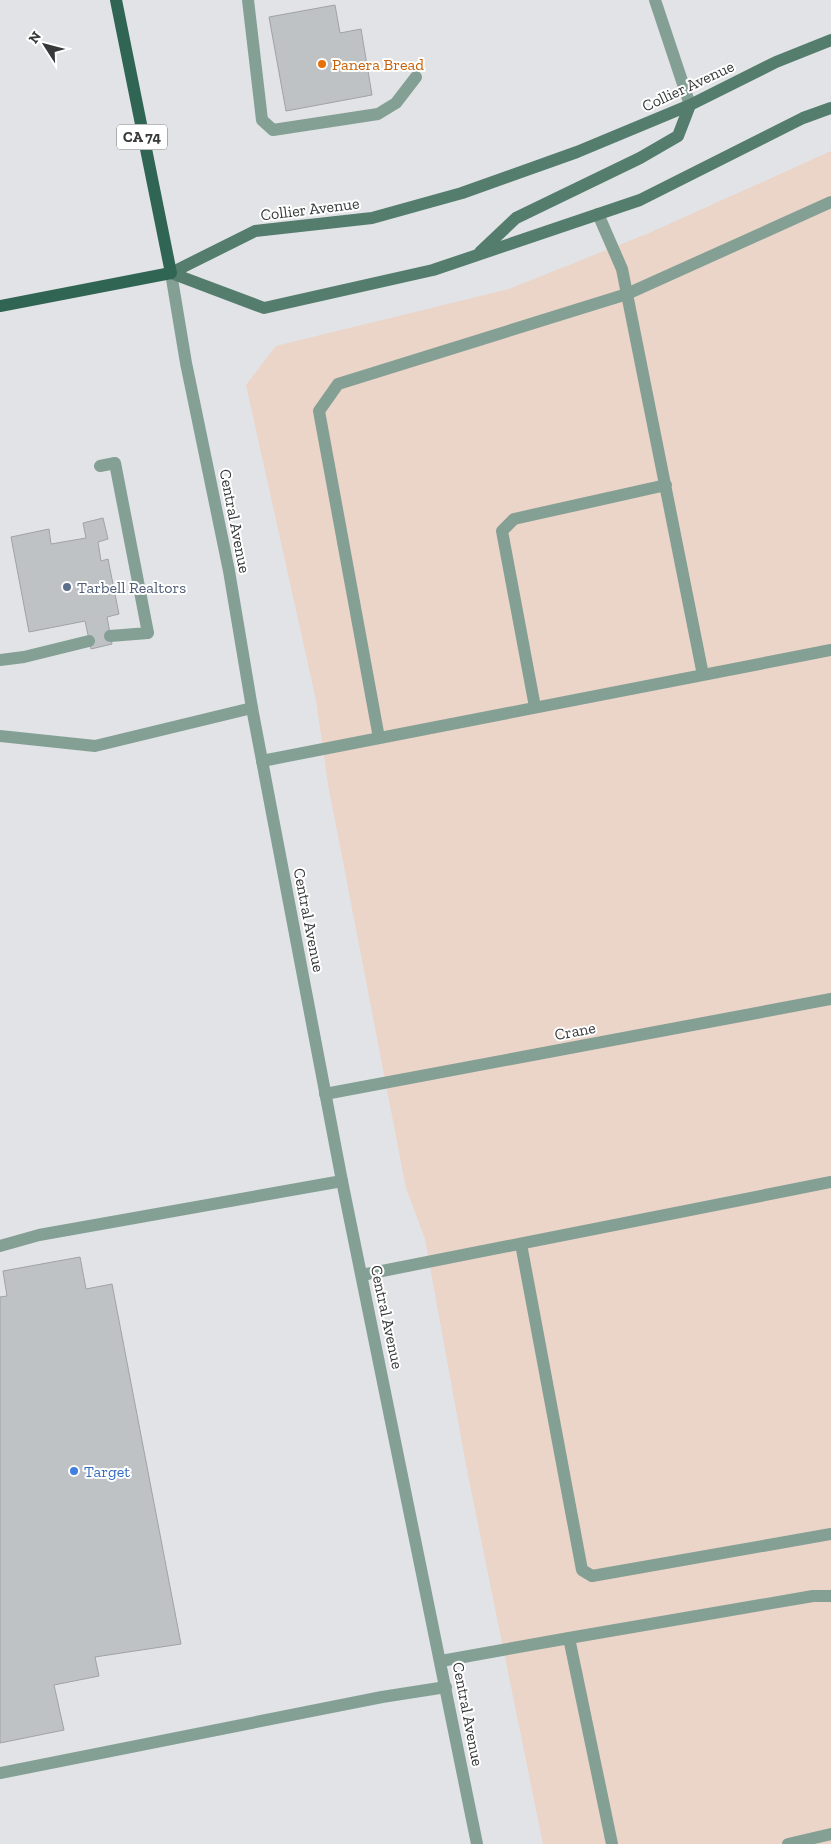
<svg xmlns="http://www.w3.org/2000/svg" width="831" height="1844" font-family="'Zilla Slab',serif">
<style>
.industrial{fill:#ebd4c8}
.building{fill:#bfc2c5;stroke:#a0a2a5}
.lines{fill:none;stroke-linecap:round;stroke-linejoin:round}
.lane{stroke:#849f94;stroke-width:12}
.street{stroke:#849f94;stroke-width:12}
.secondary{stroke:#557d6e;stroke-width:12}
.primary{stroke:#316553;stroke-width:12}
.food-dot{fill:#e8710a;stroke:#fff;stroke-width:2}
.service-dot{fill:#5c6f8a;stroke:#fff;stroke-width:2}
.shop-dot{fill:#3f7fe0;stroke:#fff;stroke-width:2}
.labels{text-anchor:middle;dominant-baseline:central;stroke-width:4;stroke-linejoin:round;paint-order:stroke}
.shield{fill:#fff;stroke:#737474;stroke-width:1}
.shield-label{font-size:15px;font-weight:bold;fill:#373839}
.food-label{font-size:16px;fill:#c56008;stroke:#fff;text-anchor:start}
.street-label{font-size:16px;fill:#373839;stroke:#fff}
.service-label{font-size:16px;fill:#4e5e75;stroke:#fff;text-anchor:start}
.shop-label{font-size:16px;fill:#366cbe;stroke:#fff;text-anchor:start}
</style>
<rect width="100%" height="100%" fill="#e1e3e6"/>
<path class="industrial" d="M 831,151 L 831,1844 L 543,1844 L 467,1470 L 425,1239 L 406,1188 L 328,784 L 316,700 L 246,385 L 276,346 L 509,289 L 647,234 Z"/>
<path class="building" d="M 335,5 L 340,33 L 361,29 L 372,95 L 286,111 L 269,17 Z
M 103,518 L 108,539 L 98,542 L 101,561 L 108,559 L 119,614 L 107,617 L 112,644 L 91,649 L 85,621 L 29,632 L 11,537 L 49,529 L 51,544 L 86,538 L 83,523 Z
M 80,1257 L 86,1289 L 112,1284 L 181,1644 L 95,1657 L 99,1676 L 54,1685 L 64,1730 L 0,1743 L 0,1297 L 7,1296 L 3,1271 Z"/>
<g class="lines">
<path class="lane" d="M 248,0 L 262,120 L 273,130 L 378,114 L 396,103 L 416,77
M 655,0 L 690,105
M 598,214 L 622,269 L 703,675
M 100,466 L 115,463 L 148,633 L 110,636
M 0,660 L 24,657 L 89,641
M 535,707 L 502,531 L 514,519 L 666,485
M 0,736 L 95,746 L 252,708
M 379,738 L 319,411 L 338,384 L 627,294 L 831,202
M 262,761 L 831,650
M 325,1094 L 831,999
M 521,1244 L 582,1570 L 592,1576 L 831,1534
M 0,1246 L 39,1235 L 342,1181
M 362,1275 L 831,1182
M 569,1638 L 813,1596 L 831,1596
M 441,1661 L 569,1638 L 612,1844
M 0,1773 L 382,1697 L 446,1687
M 788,1844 L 831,1834"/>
<path class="street" d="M 171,273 L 186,363 L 229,571 L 252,708 L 342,1181 L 477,1844"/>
<path class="secondary" d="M 480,252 L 516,218 L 640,158 L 678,136 L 690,105
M 171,273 L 255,231 L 372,218 L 462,193 L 577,152 L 690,105 L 776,62 L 831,40
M 171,273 L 264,308 L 433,270 L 640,200 L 803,118 L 831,108"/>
<path class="primary" d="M 0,306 L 171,273 L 116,0"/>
</g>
<circle class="food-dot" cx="322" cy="64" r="5"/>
<circle class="service-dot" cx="67" cy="587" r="5"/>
<circle class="shop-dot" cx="74" cy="1471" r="5"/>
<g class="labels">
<rect class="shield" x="117" y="124.5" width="50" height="25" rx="4"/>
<g class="shield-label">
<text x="142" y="137">CA 74</text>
</g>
<g class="food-label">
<text x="332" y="64">Panera Bread</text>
</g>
<g class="street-label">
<text transform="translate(688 86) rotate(-25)">Collier Avenue</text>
<text transform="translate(310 209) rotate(-7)">Collier Avenue</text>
<text transform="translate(235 521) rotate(79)">Central Avenue</text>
<text transform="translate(309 920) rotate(79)">Central Avenue</text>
<text transform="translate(575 1031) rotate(-11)">Crane</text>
<text transform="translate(387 1317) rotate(78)">Central Avenue</text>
<text transform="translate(468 1714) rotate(79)">Central Avenue</text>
</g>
<g class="service-label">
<text x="77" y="587">Tarbell Realtors</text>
</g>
<g class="shop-label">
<text x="84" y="1471">Target</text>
</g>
</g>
<g transform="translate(45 45) rotate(306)" stroke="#ffffff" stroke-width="4" paint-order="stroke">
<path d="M0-4L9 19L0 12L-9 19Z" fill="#373839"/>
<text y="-8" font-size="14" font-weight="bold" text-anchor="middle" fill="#373839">N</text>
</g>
</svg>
